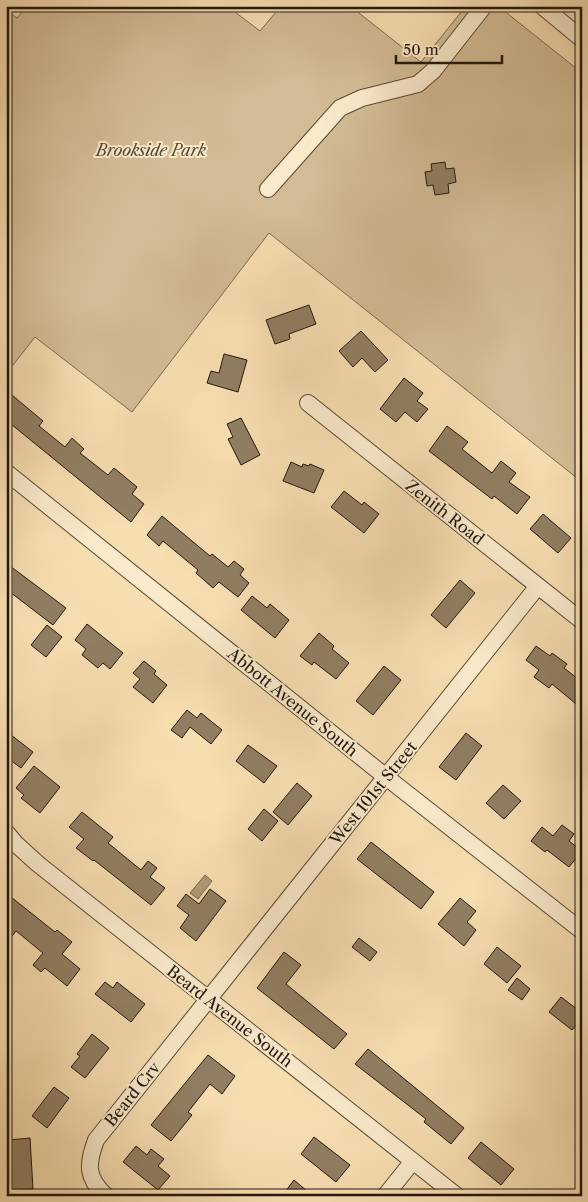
<svg xmlns="http://www.w3.org/2000/svg" width="588" height="1202" font-family="'Libre Caslon Text',serif">
<style>
.green{fill:#d3bc95;stroke:#7a6a51}
.water{fill:#af9a79;stroke:#77664e}
.building{fill:#917e62;stroke:#22170d}
.lines{fill:none;stroke-linecap:round;stroke-linejoin:round}
.minor-casing{stroke:#574936;stroke-width:18}
.minor{stroke:#faeacc;stroke-width:16}
.labels{text-anchor:middle;dominant-baseline:central;stroke-width:4;stroke-linejoin:round;paint-order:stroke}
.park-label{font-size:16px;font-style:italic;fill:#574936;stroke:#faeacc}
.street-label{font-size:16px;fill:#22170d;stroke:#faeacc}
</style>
<rect width="100%" height="100%" fill="#f7deb1"/>
<filter id="stains"><feTurbulence type="fractalNoise" baseFrequency=".004" numOctaves="4"/><feColorMatrix values="0 0 0 0 .2 0 0 0 0 .09 0 0 0 0 .02 0 0 0 .5 -.17"/></filter>
<radialGradient id="worn" r=".72"><stop offset=".6" stop-color="#630" stop-opacity="0"/><stop offset="1" stop-color="#630" stop-opacity=".3"/></radialGradient>
<path class="green" d="M 27,6 L 227,6 L 260,31 L 281,6 L 350,6 L 421,62 L 466,6 L 498,6 L 582,73 L 582,482 L 269,233 L 132,412 L 35,337 L 6,374 L 6,10 L 17,18 Z"/>
<path class="water" d="M 205,875 L 212,881 L 198,899 L 190,893 Z"/>
<path class="building" d="M 445,162 L 446,169 L 454,168 L 456,182 L 448,184 L 449,193 L 435,195 L 433,185 L 427,186 L 425,172 L 432,171 L 431,164 Z
M 309,305 L 316,324 L 289,334 L 290,339 L 275,344 L 266,320 Z
M 361,331 L 388,360 L 375,372 L 362,358 L 353,367 L 339,351 Z
M 224,354 L 247,360 L 238,392 L 207,383 L 211,371 L 219,373 Z
M 404,378 L 423,393 L 417,401 L 428,409 L 417,422 L 405,412 L 396,422 L 380,409 Z
M 6,390 L 43,421 L 39,426 L 65,447 L 72,438 L 84,449 L 80,453 L 108,475 L 114,468 L 137,487 L 132,494 L 144,504 L 131,522 L 6,420 Z
M 241,418 L 260,455 L 241,465 L 228,439 L 233,437 L 227,424 Z
M 447,426 L 468,442 L 462,449 L 492,473 L 501,461 L 516,473 L 509,482 L 530,497 L 517,514 L 494,496 L 492,499 L 429,451 Z
M 291,462 L 302,467 L 303,464 L 309,466 L 310,464 L 324,470 L 314,493 L 283,481 Z
M 344,491 L 362,505 L 364,502 L 379,514 L 364,533 L 331,507 Z
M 543,514 L 571,538 L 558,553 L 530,529 Z
M 162,516 L 210,556 L 212,554 L 228,567 L 234,561 L 244,569 L 240,575 L 249,583 L 238,597 L 219,582 L 213,588 L 196,573 L 198,570 L 163,541 L 159,546 L 147,535 Z
M 6,563 L 66,608 L 53,625 L 6,589 Z
M 460,580 L 475,593 L 446,628 L 431,615 Z
M 252,596 L 267,608 L 270,604 L 289,620 L 275,638 L 241,610 Z
M 87,624 L 123,653 L 110,669 L 103,663 L 98,668 L 82,655 L 86,649 L 75,640 Z
M 47,625 L 62,637 L 46,657 L 31,645 Z
M 319,633 L 334,646 L 332,649 L 349,663 L 336,679 L 314,662 L 312,665 L 300,656 Z
M 536,646 L 550,656 L 552,653 L 567,664 L 564,668 L 582,682 L 582,709 L 552,684 L 549,688 L 534,677 L 539,670 L 526,660 Z
M 144,661 L 156,671 L 154,674 L 167,685 L 153,703 L 133,687 L 140,679 L 133,673 Z
M 384,666 L 401,680 L 373,715 L 356,701 Z
M 187,710 L 197,718 L 201,713 L 222,730 L 211,744 L 190,727 L 182,738 L 171,730 Z
M 6,731 L 33,752 L 21,768 L 6,757 Z
M 466,733 L 482,746 L 456,780 L 439,767 Z
M 248,745 L 277,766 L 264,783 L 236,761 Z
M 34,766 L 60,787 L 40,813 L 21,798 L 24,795 L 16,788 Z
M 297,783 L 312,796 L 288,825 L 273,812 Z
M 503,785 L 521,801 L 504,819 L 486,803 Z
M 264,809 L 278,821 L 262,841 L 248,829 Z
M 82,812 L 113,837 L 108,843 L 141,870 L 148,861 L 157,868 L 150,877 L 165,888 L 151,905 L 94,860 L 93,861 L 76,848 L 84,839 L 69,827 Z
M 562,825 L 574,834 L 569,841 L 582,851 L 569,867 L 547,850 L 545,852 L 531,841 L 542,827 L 553,836 Z
M 371,842 L 434,892 L 421,909 L 357,859 Z
M 210,889 L 226,901 L 196,941 L 180,928 L 189,915 L 177,906 L 186,894 L 199,904 Z
M 6,893 L 55,932 L 57,930 L 72,942 L 62,954 L 80,969 L 67,986 L 45,968 L 41,972 L 33,965 L 43,953 L 16,931 L 6,944 Z
M 460,898 L 476,911 L 467,922 L 476,930 L 464,946 L 438,924 Z
M 359,938 L 377,952 L 370,961 L 352,947 Z
M 497,947 L 521,966 L 507,983 L 484,964 Z
M 284,952 L 301,965 L 286,984 L 347,1034 L 334,1049 L 257,988 Z
M 517,978 L 530,989 L 522,1000 L 508,990 Z
M 105,982 L 113,988 L 117,982 L 145,1004 L 131,1022 L 95,994 Z
M 561,997 L 582,1013 L 582,1018 L 572,1030 L 549,1012 Z
M 92,1034 L 109,1048 L 85,1078 L 71,1067 L 80,1056 L 77,1054 Z
M 368,1049 L 464,1128 L 451,1144 L 424,1122 L 426,1119 L 355,1064 Z
M 208,1055 L 235,1076 L 222,1094 L 210,1084 L 188,1112 L 192,1115 L 171,1141 L 151,1125 Z
M 54,1087 L 69,1098 L 47,1128 L 32,1116 Z
M 314,1137 L 350,1165 L 336,1182 L 301,1154 Z
M 30,1138 L 33,1189 L 11,1191 L 8,1140 Z
M 481,1142 L 514,1169 L 501,1185 L 468,1158 Z
M 136,1146 L 147,1155 L 151,1149 L 164,1159 L 158,1166 L 170,1176 L 158,1190 L 123,1162 Z
M 294,1180 L 313,1196 L 282,1196 Z"/>
<g class="lines">
<g class="minor-casing">
<path id="minor" d="M 542,6 L 582,39
M 268,189 L 340,108 L 362,98 L 418,84 L 433,71 L 484,6
M 308,403 L 582,621
M 6,472 L 386,777 L 582,931
M 6,832 L 16,844 L 38,864 L 457,1196
M 106,1196 C 86,1178 87,1164 96,1140 L 538,586
M 385,1196 L 413,1161"/>
</g>
<use href="#minor" class="minor"/>
</g>
<g class="labels">
<g class="park-label">
<text x="151" y="150">Brookside Park</text>
</g>
<g class="street-label">
<text transform="translate(445 512) rotate(38)">Zenith Road</text>
<text transform="translate(293 702) rotate(39)">Abbott Avenue South</text>
<text transform="translate(373 793) rotate(-51)">West 101st Street</text>
<text transform="translate(230 1016) rotate(38)">Beard Avenue South</text>
<text transform="translate(132 1094) rotate(-51)">Beard Crv</text>
</g>
</g>
<rect width="588" height="1202" fill="none" stroke="#f7deb1" stroke-width="25"/>
<rect x="8" y="8" width="573" height="1187" fill="none" stroke="#22170d" stroke-width="2.5"/>
<rect x="12" y="12" width="563" height="1177" fill="none" stroke="#22170d"/>
<path d="M396 55v8h106v-8" fill="none" stroke="#22170d" stroke-width="2.5"/>
<text x="403" y="55" font-size="15" fill="#22170d" stroke="#faeacc" stroke-width="4" paint-order="stroke">50 m</text>
<rect width="100%" height="100%" filter="url(#stains)"/>
<rect width="100%" height="100%" fill="url(#worn)"/>
</svg>
